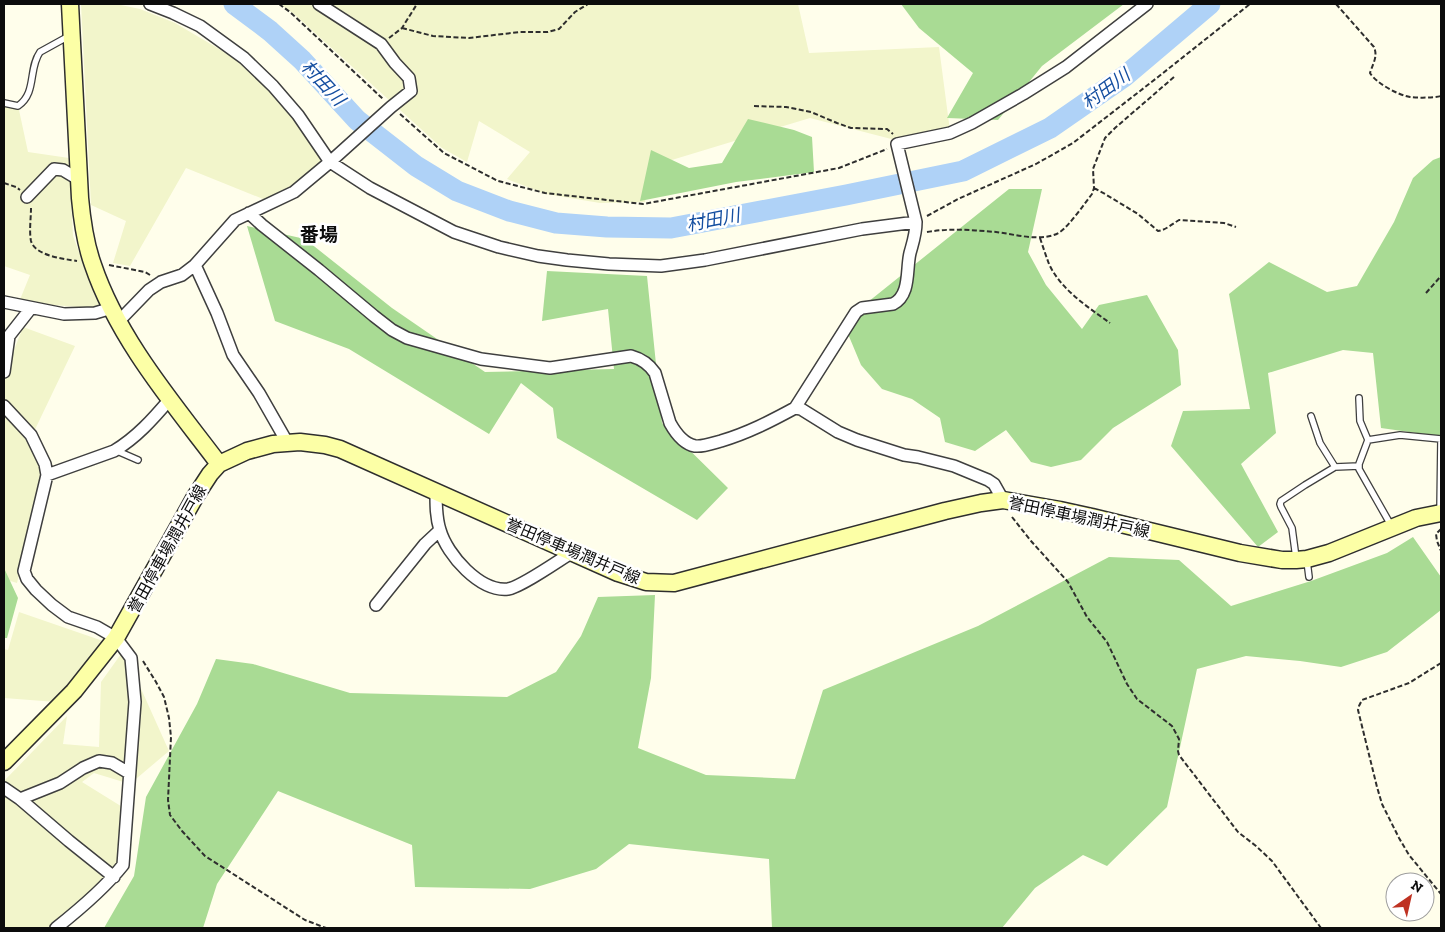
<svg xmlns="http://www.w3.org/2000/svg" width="1445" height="932" font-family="'Zilla Slab','Noto Sans JP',serif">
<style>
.farmland{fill:#f2f5cb}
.forest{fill:#a9db94}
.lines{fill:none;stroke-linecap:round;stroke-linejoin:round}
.river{stroke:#afd2f7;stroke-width:21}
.lane-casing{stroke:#3f3f3f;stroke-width:8}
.street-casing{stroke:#3f3f3f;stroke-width:14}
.secondary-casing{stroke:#2e2e2e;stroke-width:19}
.path{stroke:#2e2e2e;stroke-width:2;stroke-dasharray:5 2.5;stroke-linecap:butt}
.lane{stroke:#fff;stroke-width:5.5}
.street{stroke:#fff;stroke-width:11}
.secondary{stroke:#fcffa6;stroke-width:16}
.labels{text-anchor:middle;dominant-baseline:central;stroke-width:5;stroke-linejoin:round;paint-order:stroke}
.street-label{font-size:16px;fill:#0c0c0c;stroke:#fff}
.water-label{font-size:18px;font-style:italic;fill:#144ea0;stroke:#fff}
.quarter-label{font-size:19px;font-weight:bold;fill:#0c0c0c;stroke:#fff}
</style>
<rect width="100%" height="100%" fill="#fffeeb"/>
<path class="farmland" d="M 81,4 L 116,4 L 140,9 L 175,23 L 231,56 L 277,95 L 324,161 L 285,192 L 268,201 L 186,168 L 130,266 L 113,263 L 126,221 L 91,205 Z
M 280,4 L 798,4 L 809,53 L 939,47 L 950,131 L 899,141 L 810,118 L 652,166 L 645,202 L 600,203 L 546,194 L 507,179 L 530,152 L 479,121 L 467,162 L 442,148 L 294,14 Z
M 4,106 L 19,110 L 28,152 L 69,158 L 73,236 L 101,309 L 19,302 L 30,275 L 4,266 Z
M 23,327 L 75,346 L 29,442 L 44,474 L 17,583 L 4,579 L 4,387 L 7,368 Z
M 19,612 L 106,642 L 56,702 L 4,698 L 4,649 L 8,650 Z
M 121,654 L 129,662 L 169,751 L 130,784 L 94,773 L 82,782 L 124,808 L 116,867 L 50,928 L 4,928 L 4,781 L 67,716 L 63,744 L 99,747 L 101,682 Z"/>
<path class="forest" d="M 901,4 L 1124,4 L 1042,66 L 998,120 L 947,118 L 973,73 L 919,28 Z
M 748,119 L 794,130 L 812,137 L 814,172 L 736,182 L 640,201 L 651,150 L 689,168 L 722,163 Z
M 1441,157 L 1441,439 L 1438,436 L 1381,428 L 1373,353 L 1343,350 L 1268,373 L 1276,433 L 1241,464 L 1278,532 L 1258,547 L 1171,446 L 1183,411 L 1250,409 L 1229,294 L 1269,262 L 1327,292 L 1357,286 L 1394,222 L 1413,178 L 1433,160 Z
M 1009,189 L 1042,189 L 1028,252 L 1046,285 L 1082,329 L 1099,305 L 1147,295 L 1178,350 L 1181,385 L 1113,428 L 1081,460 L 1051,467 L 1031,462 L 1006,430 L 975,451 L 945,442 L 940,418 L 912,399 L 882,389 L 861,365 L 843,322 Z
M 247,226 L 305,239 L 392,308 L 485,372 L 614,369 L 608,309 L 542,321 L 547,271 L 647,276 L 662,423 L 728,488 L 697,520 L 557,438 L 553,408 L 521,383 L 489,434 L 349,349 L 275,321 Z
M 1413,537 L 1441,577 L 1441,610 L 1387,652 L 1341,667 L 1300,661 L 1246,656 L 1197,669 L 1167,807 L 1107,866 L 1083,855 L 1035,888 L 1002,928 L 772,928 L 769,859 L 629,844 L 596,869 L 530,889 L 415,887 L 412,845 L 278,791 L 217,884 L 203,928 L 104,928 L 134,876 L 146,797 L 197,704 L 216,659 L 253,664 L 350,693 L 507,697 L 556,672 L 581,636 L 598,597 L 655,595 L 651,678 L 638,748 L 706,775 L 795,779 L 823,690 L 978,626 L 1109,557 L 1179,560 L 1231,606 L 1311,581 L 1387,553 Z
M 4,568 L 18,598 L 7,638 L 4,638 Z"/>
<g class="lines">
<path class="river" d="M 234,4 L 270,31 L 302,60 L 357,120 L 416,166 L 457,191 L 509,211 L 556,223 L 607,227 L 671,228 L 846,195 L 963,171 L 1050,128 L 1125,76 L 1210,4"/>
<g class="lane-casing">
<path id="lane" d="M 4,103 L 18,106 C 37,93 28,69 40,52 L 69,36
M 1359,398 L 1360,421 L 1368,440 L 1359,464 L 1359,469 L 1392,527
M 1311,416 L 1320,443 L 1335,467
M 1368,440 L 1400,435 L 1441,439
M 115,450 L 138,460
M 1440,512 L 1441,439
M 1296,558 L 1292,528 L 1281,507 L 1280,504 L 1281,501 L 1305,485 L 1335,467 L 1359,466
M 1307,561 L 1309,577"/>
</g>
<g class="street-casing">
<path id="street" d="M 150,4 L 173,13 L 200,26 L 244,58 L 273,86 L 298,115 L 330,162 L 370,188 L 454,232 L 499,247 L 538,256 L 567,260 L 609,264 L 661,266 L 705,260 L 862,229 L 916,222
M 27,197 L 54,169 L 63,170 L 78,179
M 249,213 L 262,225 L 319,270 L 374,316 L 392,330 L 407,338 L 481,359 L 550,368 L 631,356 C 642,359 649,364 655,373 L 670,423 C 675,432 684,444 695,446 C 704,447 713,443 721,441 C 748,433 771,421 795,408 L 801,409 L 838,432 L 857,440 L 904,455 L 918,457 L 954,466 L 988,480 L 994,484 L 1003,500
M 195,265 L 217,313 L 233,355 L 259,393 L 287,442
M 4,302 L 64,314 L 95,313 L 112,308
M 119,321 L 149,290 L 161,282 L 182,275 L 195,265 L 235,220 L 294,192 L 330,162 L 391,107 L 411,91 L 409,78 L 395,63 L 381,44 L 319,4
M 4,372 L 9,336 L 31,308
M 4,406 L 31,435 L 45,464 L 47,475 L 24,571 L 27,579 L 36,590 L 52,605 L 68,617 L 97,627 L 116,638 L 131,658 L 135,702 L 123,865 C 104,889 80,909 56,928
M 795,408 L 856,312 L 862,308 L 893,304 C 911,295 906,269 910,253 C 913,242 916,234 916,222 L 897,144 L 950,133 L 972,123 L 1023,94 L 1066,67 L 1147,4
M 47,475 L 114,451 C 136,438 153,419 170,399
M 436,492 C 436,505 436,518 440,530 C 447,555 480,592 508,589 C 521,587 558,561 571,553
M 376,605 L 425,544 L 440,530
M 4,788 L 20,799 L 69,841 L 114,877
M 20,799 L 60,783 L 83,768 L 99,761 L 112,763 L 129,773"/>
</g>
<g class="secondary-casing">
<path id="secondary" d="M 70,4 L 80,198 C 82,220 85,243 93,265 C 118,339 173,403 219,464
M 4,762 L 74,691 L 116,638 L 195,497 L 210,474 L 219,464 L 247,451 L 273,444 L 300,442 L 325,445 L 340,449 L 618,573 L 646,582 L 674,583 L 945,511 L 981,503 L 1003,500 L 1060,510 L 1092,517 L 1240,553 L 1282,560 L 1296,560 L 1307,559 L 1329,553 L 1416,518 L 1441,513"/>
</g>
<path class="path" d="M 279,4 L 290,12 L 383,99
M 1336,4 L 1374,47 C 1378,57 1373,63 1370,73 C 1376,83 1398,95 1410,97 C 1419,98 1432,98 1441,96
M 402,28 L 433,36 L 469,38 L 520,32 L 548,32 L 559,29 L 575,12 L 588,4
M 389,38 L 402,28 L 417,4
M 754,106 L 786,107 L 811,112 L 837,123 L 851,128 L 887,129 L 893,134
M 400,114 L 444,153 L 498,181 L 545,193 L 643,204 L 839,168 L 887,149
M 4,183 L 16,187 L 20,190
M 1094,188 L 1105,194 L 1138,214 L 1158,231 C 1166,230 1172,224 1179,220 L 1224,223 L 1236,227
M 31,208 C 31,218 29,231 31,241 C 35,256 65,259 77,261
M 927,216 L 958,199 L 1036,164 L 1073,143 L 1158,77 L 1250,4
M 927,232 C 949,228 973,230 996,232 C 1014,234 1043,243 1060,232 C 1069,226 1085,203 1092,194 L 1094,188 L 1093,169 L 1105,138 L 1115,128 L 1174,77
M 1040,238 C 1043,247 1046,256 1049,264 C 1061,290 1088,307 1110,323
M 109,265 L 145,272 L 150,275
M 1426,293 L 1441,276
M 1012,517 L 1031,541 L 1068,582 L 1087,617 L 1107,642 L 1127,684 L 1137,699 L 1172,726 L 1179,739 L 1178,751 L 1179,755 L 1238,832 L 1256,846 L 1272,861 L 1321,928
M 1441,529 L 1436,534 L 1437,541 L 1441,551
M 143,661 L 156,682 L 164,697 L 169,718 L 171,737 L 168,800 L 170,815 L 182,831 L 205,856 L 305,920 L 326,928
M 1441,663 L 1409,683 L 1362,700 L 1359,706 L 1358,710 L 1377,787 L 1382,804 L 1399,838 L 1409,855 L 1441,894"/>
<use href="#lane" class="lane"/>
<use href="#street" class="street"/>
<use href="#secondary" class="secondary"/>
</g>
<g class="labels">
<g class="street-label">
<text transform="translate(1079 517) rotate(12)">誉田停車場潤井戸線</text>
<text transform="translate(167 549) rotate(-61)">誉田停車場潤井戸線</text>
<text transform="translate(573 551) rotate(23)">誉田停車場潤井戸線</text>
</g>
<g class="water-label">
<text transform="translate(323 83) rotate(47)">村田川</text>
<text transform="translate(1106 89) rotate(-36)">村田川</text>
<text transform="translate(713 220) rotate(-11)">村田川</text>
</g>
<g class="quarter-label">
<text x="319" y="234">番場</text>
</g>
</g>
<rect width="1445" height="932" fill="none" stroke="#0c0c0c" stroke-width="10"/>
<g transform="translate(1410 897) rotate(34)"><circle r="24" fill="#ffffff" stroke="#9e9e9e"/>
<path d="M0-4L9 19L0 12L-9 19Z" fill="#bf3222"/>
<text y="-8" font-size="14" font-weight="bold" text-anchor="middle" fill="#0c0c0c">N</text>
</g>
</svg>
